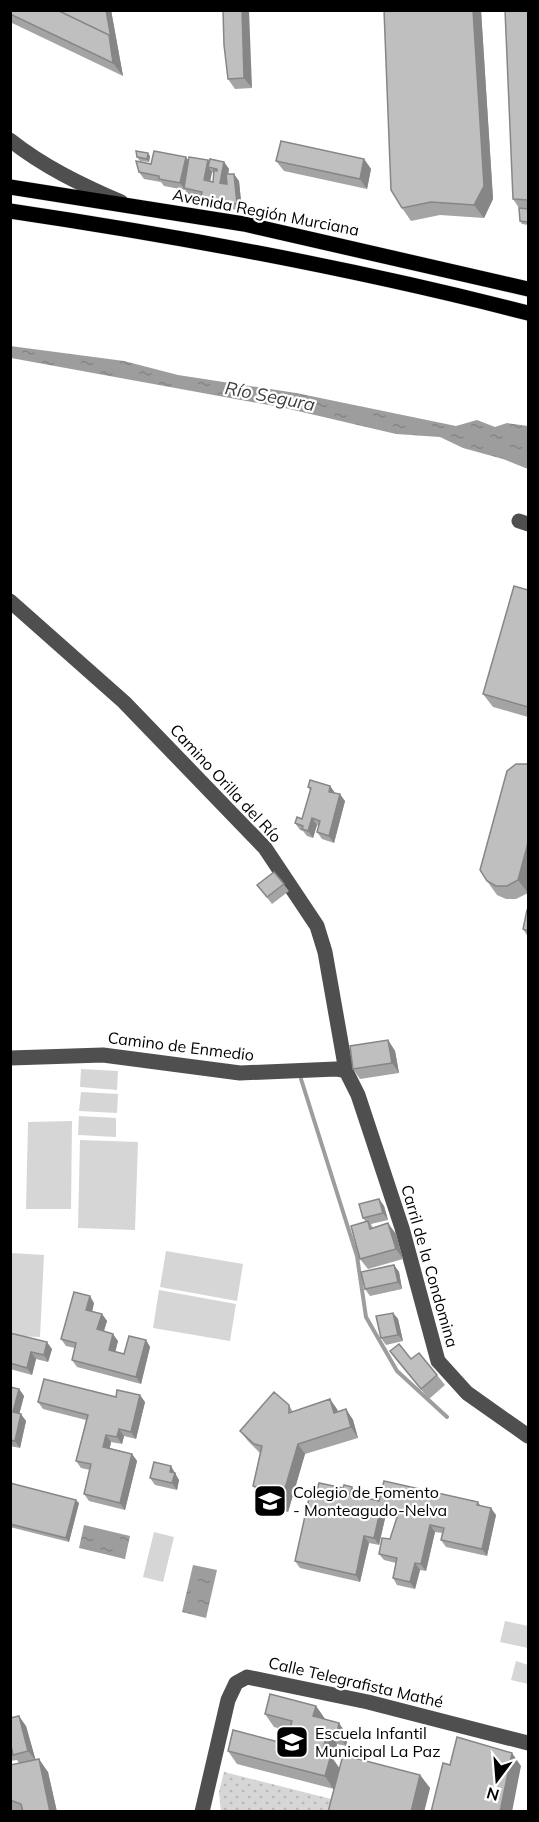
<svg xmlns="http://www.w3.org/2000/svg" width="539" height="1822" font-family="Mulish,sans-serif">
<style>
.grass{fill:url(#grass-dots)}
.pitch{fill:#d6d6d6}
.water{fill:url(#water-ripples)}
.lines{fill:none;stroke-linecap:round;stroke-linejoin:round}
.stream{stroke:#9d9d9d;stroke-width:4}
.major-casing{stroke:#dbdbdb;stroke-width:16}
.minor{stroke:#4f4f4f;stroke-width:15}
.major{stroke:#000;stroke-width:15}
.wall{fill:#a4a4a4;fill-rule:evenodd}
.shaded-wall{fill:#868686}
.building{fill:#bfbfbf;stroke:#868686;stroke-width:1.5}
.labels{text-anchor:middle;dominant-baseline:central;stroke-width:4.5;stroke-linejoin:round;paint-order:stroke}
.street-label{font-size:16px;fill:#000;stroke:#fff}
.poi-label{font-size:16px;fill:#000;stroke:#fff;text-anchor:start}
.water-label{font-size:18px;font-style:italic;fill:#3e3e3e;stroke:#fff}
</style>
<defs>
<pattern id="grass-dots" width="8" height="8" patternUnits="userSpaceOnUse" patternTransform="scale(1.5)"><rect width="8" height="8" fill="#d6d6d6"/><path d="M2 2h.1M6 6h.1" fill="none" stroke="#b6b6b6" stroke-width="1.8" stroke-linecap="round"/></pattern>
<pattern id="water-ripples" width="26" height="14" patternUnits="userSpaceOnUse" patternTransform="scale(1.5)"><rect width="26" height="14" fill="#9d9d9d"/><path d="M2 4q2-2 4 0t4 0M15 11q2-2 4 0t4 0" fill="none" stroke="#858585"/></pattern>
</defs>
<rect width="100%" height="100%" fill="#fff"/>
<path class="grass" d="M 224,1772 L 339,1801 L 336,1811 L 221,1812 L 219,1792 Z"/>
<path class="pitch" d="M 81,1069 L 118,1071 L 117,1090 L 80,1087 Z
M 81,1092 L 118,1094 L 117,1113 L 79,1111 Z
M 79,1116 L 116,1118 L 116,1137 L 78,1135 Z
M 72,1121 L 71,1209 L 26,1209 L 28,1122 Z
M 80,1140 L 138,1142 L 135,1230 L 78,1228 Z
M 166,1251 L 243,1264 L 237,1301 L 160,1287 Z
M 11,1253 L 44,1255 L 40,1337 L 11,1336 Z
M 159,1290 L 236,1304 L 230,1341 L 153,1328 Z
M 154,1532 L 174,1537 L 163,1582 L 143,1577 Z
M 505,1621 L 528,1626 L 528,1648 L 500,1642 Z
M 516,1661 L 528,1665 L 528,1684 L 511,1680 Z"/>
<path class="water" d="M 10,346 L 124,361 L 178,375 L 296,393 L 456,426 L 477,420 L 495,427 L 507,423 L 528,426 L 528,469 L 503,459 L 463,448 L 440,437 L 396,434 L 285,408 L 11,358 Z
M 84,1525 L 130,1536 L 125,1559 L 79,1548 Z
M 193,1565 L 217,1570 L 206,1618 L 182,1612 Z"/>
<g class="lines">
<path class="stream" d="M 301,1079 L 357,1256 L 366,1317 L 397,1371 L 447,1417"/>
<g class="major-casing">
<path id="major" d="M 10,187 L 244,224 L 528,289
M 10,211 C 185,237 357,269 528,313"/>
</g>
<path class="minor" d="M 10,140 C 44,167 82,185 121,202
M 519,521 L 528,524
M 10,601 L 124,702 L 265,848 L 317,926 L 325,952 L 346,1071 L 358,1095 L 402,1228 L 438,1361 L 467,1393 L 528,1436
M 10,1058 L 103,1055 L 240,1073 L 336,1069 L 346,1071
M 202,1812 L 228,1700 L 236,1683 L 247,1677 L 368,1702 L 528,1743"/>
<use href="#major" class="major"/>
</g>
<path class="wall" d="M 10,10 L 111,10 L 123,76 L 10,22 Z
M 384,10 L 481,10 L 493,199 L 484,218 L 440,215 L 411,221 L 402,208 Z
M 528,10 L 528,225 L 522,224 L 520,221 L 519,208 L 513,199 Z
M 224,45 L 252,88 L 235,89 L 228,79 Z
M 150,156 L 149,162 L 140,161 L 137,157 Z
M 364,159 L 371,169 L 367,189 L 284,171 L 276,161 Z
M 208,160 L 209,162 L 224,162 L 229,169 L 228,174 L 239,181 L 242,211 L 206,204 L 201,197 L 189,195 L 185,190 L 164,186 L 161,182 L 144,179 L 139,172 L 151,164 L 189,161 ZM 212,172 L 214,174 L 213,182 L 210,181 Z
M 528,590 L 528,717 L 493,707 L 483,694 Z
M 507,771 L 528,893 L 516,899 L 506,899 L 497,895 L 487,881 Z
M 330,786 L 335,793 L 345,801 L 334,843 L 322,839 L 317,832 L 319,826 L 317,825 L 313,838 L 307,836 L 303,831 L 300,830 L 295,823 L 302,819 L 310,790 L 308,787 Z
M 274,872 L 289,891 L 272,904 L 257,885 Z
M 528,910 L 528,937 L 523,929 Z
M 388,1040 L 395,1051 L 399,1073 L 360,1079 L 353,1069 Z
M 379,1199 L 384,1206 L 388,1220 L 371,1224 L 373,1228 L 396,1234 L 403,1259 L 368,1269 L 360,1259 L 366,1222 L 363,1218 Z
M 394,1265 L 399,1272 L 402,1289 L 370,1296 L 365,1289 Z
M 94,1303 L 92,1311 L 102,1314 L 107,1321 L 104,1331 L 118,1341 L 115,1352 L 124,1354 L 146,1340 L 150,1347 L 141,1384 L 77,1367 L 72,1360 L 75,1348 L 66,1346 L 61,1339 Z
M 393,1313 L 398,1319 L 403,1341 L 386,1345 L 381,1338 Z
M 10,1333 L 52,1349 L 48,1362 L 36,1359 L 32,1375 L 10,1369 Z
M 390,1351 L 411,1359 L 437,1375 L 445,1385 L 429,1399 L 397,1361 Z
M 10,1387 L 19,1389 L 24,1396 L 19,1414 L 26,1421 L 20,1448 L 10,1446 Z
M 116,1397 L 145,1402 L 136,1439 L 124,1436 L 122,1444 L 111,1442 L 110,1448 L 132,1454 L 137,1461 L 125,1510 L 89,1501 L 84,1494 L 90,1470 L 81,1468 L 76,1461 L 86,1420 L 43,1409 L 38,1402 Z
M 289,1405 L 293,1412 L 337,1409 L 338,1412 L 346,1409 L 353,1420 L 358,1438 L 305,1454 L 288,1512 L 273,1508 L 266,1498 L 260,1496 L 253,1486 L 260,1453 L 248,1441 L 240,1431 Z
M 176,1473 L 176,1475 L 179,1480 L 177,1490 L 155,1485 L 150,1478 Z
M 10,1483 L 79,1503 L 69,1542 L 10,1527 Z
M 343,1488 L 357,1494 L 356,1496 L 379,1501 L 478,1502 L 481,1506 L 496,1515 L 487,1556 L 446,1547 L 441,1540 L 442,1533 L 435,1532 L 426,1571 L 420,1570 L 415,1589 L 397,1585 L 393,1578 L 396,1563 L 384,1560 L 379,1554 L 390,1539 L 398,1517 L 386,1514 L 379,1545 L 369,1543 L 360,1582 L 300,1568 L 295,1561 L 317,1490 Z
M 316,1706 L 325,1719 L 348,1736 L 346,1746 L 337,1744 L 333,1759 L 339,1768 L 420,1775 L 430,1788 L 424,1812 L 328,1812 L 334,1789 L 237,1764 L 228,1751 L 286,1744 L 289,1731 L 274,1727 L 265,1714 Z
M 10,1718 L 26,1726 L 35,1759 L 48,1772 L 57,1812 L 10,1812 L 10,1765 L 19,1763 L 17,1760 L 10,1761 Z"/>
<path class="shaded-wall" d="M 106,10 L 111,10 L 123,76 L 113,63 Z
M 242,10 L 249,10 L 252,88 L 244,78 Z
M 473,10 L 481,10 L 493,199 L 484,218 L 474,205 Z
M 148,153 L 150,156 L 149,162 L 147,159 Z
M 186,157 L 191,164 L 184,188 L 180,183 Z
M 364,159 L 371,169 L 367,189 L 360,179 Z
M 208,160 L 213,168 L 208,167 L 212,172 L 209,187 L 204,180 Z
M 224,162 L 229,169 L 225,190 L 220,183 Z
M 234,174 L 239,181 L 242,211 L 237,204 Z
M 330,786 L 335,793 L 329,792 Z
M 340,794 L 345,801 L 334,843 L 329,836 Z
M 312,818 L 317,825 L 313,838 L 308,831 Z
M 528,843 L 528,893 L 518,880 Z
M 388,1040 L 395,1051 L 399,1073 L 392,1063 Z
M 379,1199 L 384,1206 L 388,1220 L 383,1213 Z
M 388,1223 L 396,1234 L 403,1259 L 396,1249 Z
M 394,1265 L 399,1272 L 402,1289 L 398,1282 Z
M 90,1296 L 94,1303 L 91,1317 L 86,1310 Z
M 393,1313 L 398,1319 L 403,1341 L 398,1335 Z
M 102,1314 L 107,1321 L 102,1336 L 97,1329 Z
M 113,1334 L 118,1341 L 114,1357 L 109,1350 Z
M 146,1340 L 150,1347 L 141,1384 L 136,1377 Z
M 47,1342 L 52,1349 L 48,1362 L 44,1355 Z
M 31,1352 L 36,1359 L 32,1375 L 27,1368 Z
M 19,1389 L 24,1396 L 18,1419 L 13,1412 Z
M 140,1395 L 145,1402 L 136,1439 L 131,1432 Z
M 330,1399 L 337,1409 L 341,1423 L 334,1413 Z
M 346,1409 L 353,1420 L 358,1438 L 351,1427 Z
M 21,1414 L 26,1421 L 20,1448 L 15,1441 Z
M 119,1429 L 124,1436 L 122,1444 L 117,1437 Z
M 106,1435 L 111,1442 L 108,1454 L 103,1447 Z
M 298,1444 L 305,1454 L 288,1512 L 281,1502 Z
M 132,1454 L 137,1461 L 125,1510 L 120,1503 Z
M 171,1466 L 179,1480 L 177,1490 L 172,1483 L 170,1472 Z
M 352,1487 L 357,1494 L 355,1501 L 350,1494 Z
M 76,1500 L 79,1503 L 69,1542 L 66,1538 Z
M 381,1507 L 386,1514 L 379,1545 L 374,1538 Z
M 491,1508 L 496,1515 L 487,1556 L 482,1549 Z
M 430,1525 L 435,1532 L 426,1571 L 421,1564 Z
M 364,1536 L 369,1543 L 360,1582 L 356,1575 Z
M 415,1563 L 420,1570 L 415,1589 L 410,1582 Z
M 316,1706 L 325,1719 L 313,1716 Z
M 19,1716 L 26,1726 L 36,1761 L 28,1751 Z
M 339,1723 L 348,1736 L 346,1746 L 337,1733 Z
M 328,1731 L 337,1744 L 333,1759 L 340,1769 L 334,1790 L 325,1776 L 322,1753 Z
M 512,1753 L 521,1766 L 512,1812 L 500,1812 Z
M 39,1759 L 48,1772 L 57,1812 L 50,1812 Z
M 420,1775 L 430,1788 L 424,1812 L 411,1812 Z"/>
<path class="building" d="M 10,10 L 57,10 L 109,35 L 113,63 L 10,14 Z
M 57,10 L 106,10 L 111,38 L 109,35 Z
M 223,10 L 242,10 L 244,78 L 228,79 L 224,45 Z
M 384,10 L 473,10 L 484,186 L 474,205 L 431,202 L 402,208 L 391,190 Z
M 505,10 L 528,10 L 528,200 L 513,199 Z
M 281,141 L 364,159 L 360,179 L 276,161 Z
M 136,151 L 148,153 L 147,159 L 137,157 Z
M 154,151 L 186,157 L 180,183 L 159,179 L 159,176 L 139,172 L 136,161 L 151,164 Z
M 189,157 L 208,160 L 204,180 L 213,182 L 214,170 L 217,171 L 217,169 L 208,167 L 210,159 L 224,162 L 220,183 L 227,184 L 226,174 L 234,174 L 237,204 L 201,197 L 202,192 L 184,188 Z
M 519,208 L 528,209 L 528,222 L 520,221 Z
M 514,586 L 528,590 L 528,707 L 483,694 Z
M 516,764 L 528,764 L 528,843 L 518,880 L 507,886 L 496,886 L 487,881 L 480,870 L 507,771 Z
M 310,780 L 330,786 L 329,792 L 340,794 L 329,836 L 317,832 L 320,821 L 312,818 L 308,831 L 302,829 L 303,826 L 295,823 L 297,817 L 302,819 L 311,788 L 308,787 Z
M 274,872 L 284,884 L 267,897 L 257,885 Z
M 527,910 L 528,910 L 528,931 L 523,929 Z
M 388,1040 L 392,1063 L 353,1069 L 350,1046 Z
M 379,1199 L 383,1213 L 363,1218 L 359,1204 Z
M 368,1221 L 370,1229 L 388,1223 L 396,1249 L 360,1259 L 351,1226 Z
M 394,1265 L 398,1282 L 365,1289 L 361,1272 Z
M 74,1292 L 90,1296 L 86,1310 L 102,1314 L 97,1329 L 113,1334 L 109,1350 L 124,1354 L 129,1336 L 146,1340 L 136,1377 L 72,1360 L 76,1343 L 61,1339 Z
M 393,1313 L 398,1335 L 381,1338 L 376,1316 Z
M 10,1333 L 47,1342 L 44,1355 L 31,1352 L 27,1368 L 10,1363 Z
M 399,1344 L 411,1359 L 419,1353 L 437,1375 L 421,1389 L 390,1351 Z
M 44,1379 L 116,1397 L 117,1390 L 140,1395 L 131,1432 L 119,1429 L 117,1437 L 106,1435 L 103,1447 L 132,1454 L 120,1503 L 84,1494 L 91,1464 L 76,1461 L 88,1415 L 38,1402 Z
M 10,1387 L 19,1389 L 13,1412 L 21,1414 L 15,1441 L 10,1440 Z
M 274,1392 L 289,1405 L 289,1413 L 330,1399 L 334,1413 L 346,1409 L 351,1427 L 298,1444 L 281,1502 L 266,1498 L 268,1489 L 253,1486 L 262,1446 L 254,1444 L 240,1431 Z
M 154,1462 L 171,1466 L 170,1472 L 175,1473 L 172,1483 L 150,1478 Z
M 384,1481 L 478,1502 L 477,1505 L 491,1508 L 482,1549 L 441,1540 L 444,1528 L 430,1525 L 421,1564 L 415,1563 L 410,1582 L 393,1578 L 397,1558 L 379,1554 L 382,1538 L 390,1539 L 399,1511 L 381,1507 L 374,1538 L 364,1536 L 356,1575 L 295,1561 L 311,1489 L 317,1490 L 319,1483 L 343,1488 L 344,1485 L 352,1487 L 350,1494 L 379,1501 Z
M 10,1483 L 76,1500 L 66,1538 L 10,1524 Z
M 270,1694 L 316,1706 L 313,1716 L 339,1723 L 337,1733 L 328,1731 L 322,1753 L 331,1755 L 325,1776 L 228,1751 L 233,1730 L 286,1744 L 292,1721 L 265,1714 Z
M 19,1716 L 28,1751 L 13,1755 L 12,1749 L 10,1749 L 10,1718 Z
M 457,1737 L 512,1753 L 500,1812 L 431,1812 L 443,1763 L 450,1765 Z
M 343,1755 L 420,1775 L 411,1812 L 328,1812 Z
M 39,1759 L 50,1812 L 23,1812 L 21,1804 L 13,1801 L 10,1801 L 10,1765 Z"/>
<defs>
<g id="school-square" transform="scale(1.725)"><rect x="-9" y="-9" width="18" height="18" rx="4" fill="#000" stroke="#fff"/><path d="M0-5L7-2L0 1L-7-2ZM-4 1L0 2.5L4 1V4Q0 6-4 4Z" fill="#fff"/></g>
</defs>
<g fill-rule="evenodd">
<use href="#school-square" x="270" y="1501"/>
<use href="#school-square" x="292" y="1742"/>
</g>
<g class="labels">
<g class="street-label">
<text transform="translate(266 212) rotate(11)">Avenida Región Murciana</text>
<text transform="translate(226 783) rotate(47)">Camino Orilla del Río</text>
<text transform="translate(181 1046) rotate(7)">Camino de Enmedio</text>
<text transform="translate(430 1266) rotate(74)">Carril de la Condomina</text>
<text transform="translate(356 1682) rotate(13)">Calle Telegrafista Mathé</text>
</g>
<g class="poi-label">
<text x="293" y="1492">Colegio de Fomento<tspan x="293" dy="18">- Monteagudo-Nelva</tspan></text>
<text x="315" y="1733">Escuela Infantil<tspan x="315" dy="18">Municipal La Paz</tspan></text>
</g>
<g class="water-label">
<text transform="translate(270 396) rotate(11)">Río Segura</text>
</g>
</g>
<rect width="539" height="1822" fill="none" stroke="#000000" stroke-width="24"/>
<g transform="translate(497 1780) rotate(196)" stroke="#ffffff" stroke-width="4.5" paint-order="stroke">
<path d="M0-4.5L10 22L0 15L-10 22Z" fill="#000000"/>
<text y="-9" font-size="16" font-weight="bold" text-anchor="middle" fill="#000000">N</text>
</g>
</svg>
